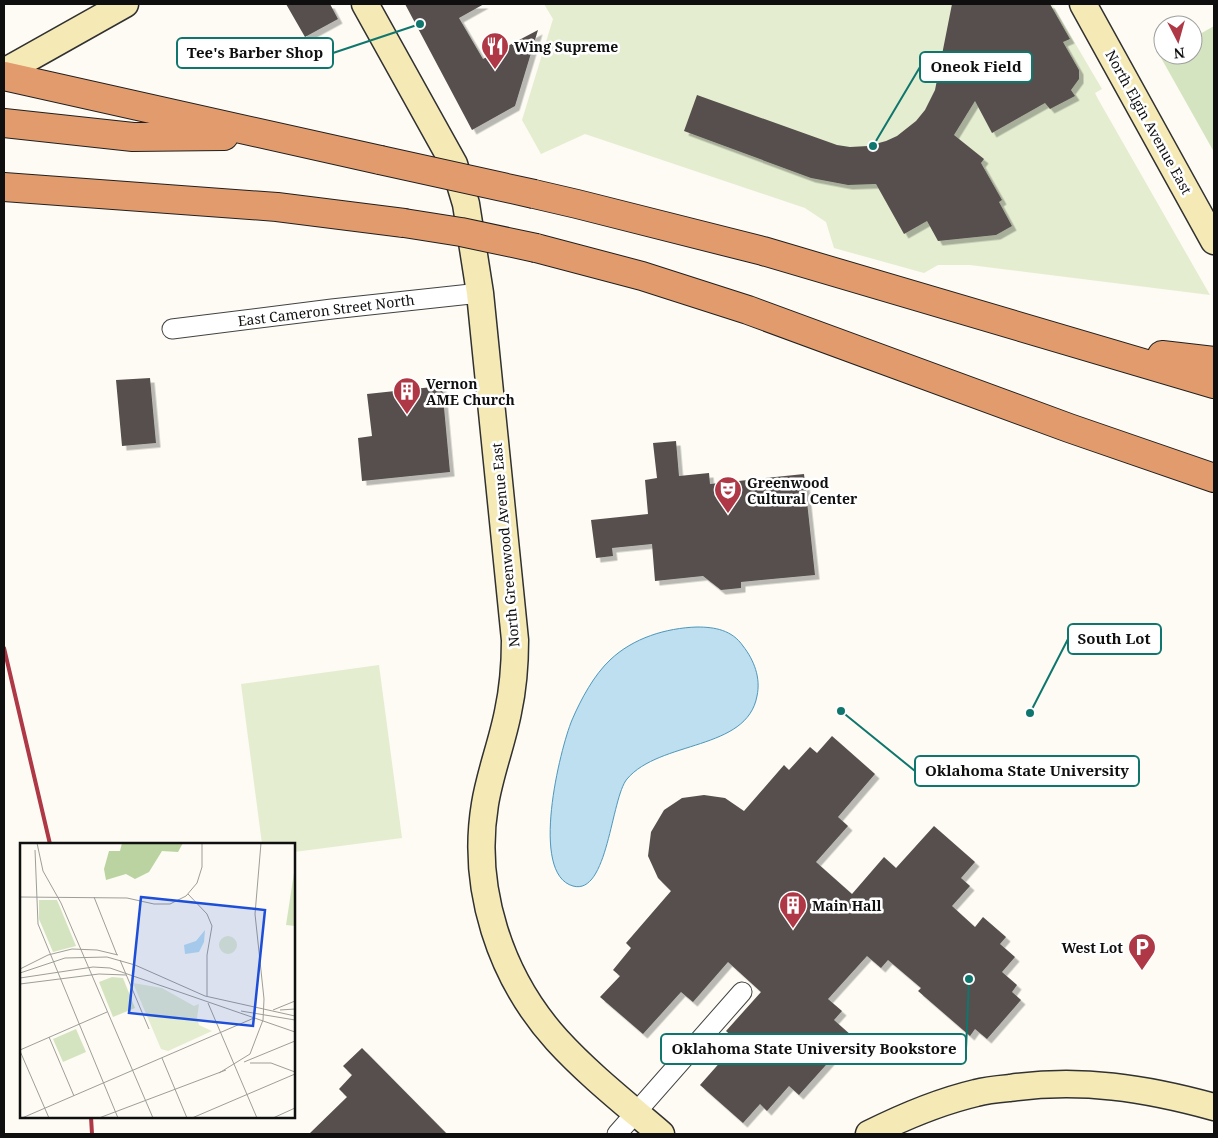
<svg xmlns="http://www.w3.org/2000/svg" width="1218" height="1138" font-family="'Noto Serif',serif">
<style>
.green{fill:#d5e4c0}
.pitch{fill:#e4edd0}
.water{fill:#bddfef;stroke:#4d97bc}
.building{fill:#56504d;filter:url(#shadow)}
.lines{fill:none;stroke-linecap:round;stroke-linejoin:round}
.street-casing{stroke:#424242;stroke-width:21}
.secondary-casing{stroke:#313131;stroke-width:29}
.highway-casing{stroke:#202020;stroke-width:30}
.street{stroke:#fff;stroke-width:19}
.secondary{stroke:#f5eab6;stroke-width:26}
.highway{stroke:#e29b6c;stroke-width:28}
.rail{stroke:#ae3845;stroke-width:4}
.highway-bridge-casing{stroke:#202020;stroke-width:30;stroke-linecap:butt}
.highway-bridge{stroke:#e29b6c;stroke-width:28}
.labels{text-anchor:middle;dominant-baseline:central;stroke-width:5;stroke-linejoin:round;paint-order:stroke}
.poi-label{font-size:14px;font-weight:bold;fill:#0f0f0f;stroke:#fff;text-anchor:start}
.street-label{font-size:14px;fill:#0f0f0f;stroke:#fff}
.inset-road{fill:none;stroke:#9e9d98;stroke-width:1}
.view{fill:#1d4ed8;fill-opacity:0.15;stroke:#1d4ed8;stroke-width:2.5}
.inset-edge{fill:none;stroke:#0f0f0f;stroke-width:2.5}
.leader{fill:none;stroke:#0f766e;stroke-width:2}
.callout-dot{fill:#0f766e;stroke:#fff;stroke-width:2}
.callout{fill:#fff;stroke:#0f766e;stroke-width:2}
.callout-label{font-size:15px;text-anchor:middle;font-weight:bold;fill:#0f0f0f}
</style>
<defs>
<filter id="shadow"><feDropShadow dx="4.5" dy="4.5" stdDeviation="0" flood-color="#0004"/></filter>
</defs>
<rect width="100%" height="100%" fill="#fdfbf3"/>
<path class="green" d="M 1214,26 L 1214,152 L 1160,56 L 1163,55 L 1193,55 L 1193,38 Z"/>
<path class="pitch" d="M 544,4 L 1052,4 L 1102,89 L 1095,93 L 1098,99 L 1210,295 L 970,265 L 938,265 L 924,273 L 834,248 L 826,222 L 805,208 L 585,134 L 541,154 L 522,120 L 553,19 Z
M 379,665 L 402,838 L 294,852 L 294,844 L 262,844 L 241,684 Z"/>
<path class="water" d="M 697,627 C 715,627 732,630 743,646 C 754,660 761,678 757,696 C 747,751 660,740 627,779 C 611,798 608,896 573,886 C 529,874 560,749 572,720 C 581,699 594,675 610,660 C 633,638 666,628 697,627 Z"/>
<path class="building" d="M 286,4 L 330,4 L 338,19 L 305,37 Z
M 405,4 L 484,4 L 459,18 L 483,59 L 538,30 L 515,106 L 472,130 Z
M 952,4 L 1050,4 L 1070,39 L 1063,42 L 1079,70 L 1079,79 L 1071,90 L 1075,96 L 1050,109 L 1045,103 L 992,133 L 975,101 L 954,135 L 984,159 L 981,163 L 1002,200 L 999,202 L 1012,226 L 996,235 L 938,241 L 927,221 L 904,234 L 876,184 L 848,185 L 811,178 L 684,131 L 697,95 L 837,145 L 850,147 L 868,146 L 886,141 L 897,136 L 916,121 L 925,110 L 935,90 Z
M 150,378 L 156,443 L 122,446 L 116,380 Z
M 442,386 L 450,472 L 362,481 L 358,438 L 372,436 L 367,394 Z
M 676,441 L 679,476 L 709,473 L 710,484 L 804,474 L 815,575 L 741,582 L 741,588 L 721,590 L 703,576 L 655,581 L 652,544 L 612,548 L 613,556 L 596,558 L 591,520 L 648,514 L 645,480 L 657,478 L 653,443 Z
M 832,736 L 875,774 L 838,817 L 848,826 L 816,862 L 852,894 L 884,857 L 896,868 L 934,826 L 975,862 L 961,878 L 970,886 L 952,906 L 975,927 L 983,917 L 1006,937 L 1000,944 L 1015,957 L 1002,972 L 1017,985 L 1012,992 L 1021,1000 L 987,1039 L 975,1029 L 970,1036 L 918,991 L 921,988 L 888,960 L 881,968 L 867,956 L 828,999 L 842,1011 L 834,1020 L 852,1036 L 799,1095 L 789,1086 L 767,1111 L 760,1104 L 743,1123 L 700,1085 L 738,1042 L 726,1031 L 761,992 L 728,962 L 693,1002 L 681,992 L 643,1034 L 600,997 L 620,976 L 613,970 L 631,948 L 626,943 L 671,891 L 658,878 L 648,856 L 651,832 L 664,810 L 682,798 L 704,795 L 725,798 L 744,811 L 784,765 L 789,770 L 810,747 L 817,753 Z
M 362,1048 L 447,1134 L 309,1134 L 347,1097 L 339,1089 L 352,1075 L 343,1066 Z"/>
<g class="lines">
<g class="street-casing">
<path id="street" d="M 172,329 L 332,309 L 480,293
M 617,1134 L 742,992"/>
</g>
<g class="secondary-casing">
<path id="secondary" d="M 365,4 L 454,164 L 466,204 L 480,293 L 515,640 C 515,664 513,689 508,712 C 502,743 490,773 485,804 C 471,888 500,977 557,1040 C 588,1074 626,1104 661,1134
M 1083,4 L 1214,241
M 4,72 L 125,4
M 869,1134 C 903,1117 938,1102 976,1093 C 987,1090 999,1089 1010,1088 C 1081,1078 1145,1088 1214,1107"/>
</g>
<g class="highway-casing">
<path id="highway" d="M 4,76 L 380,160
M 4,123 L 133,137 L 224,136
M 4,187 L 277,207 L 404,223
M 534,194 L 577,204 L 763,251 L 1214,384
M 536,248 L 642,276 L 748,310 L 1069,428 L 1214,478
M 1162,355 L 1214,361"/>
</g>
<use href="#street" class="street"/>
<use href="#secondary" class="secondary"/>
<use href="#highway" class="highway"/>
<path class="rail" d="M 4,648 L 50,844
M 91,1117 L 92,1134"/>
<g class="highway-bridge-casing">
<path id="highway-bridge" d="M 380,160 L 534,194
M 404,223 L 461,232 L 536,248"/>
</g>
<use href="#highway-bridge" class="highway-bridge"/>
</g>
<defs>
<g id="restaurant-pin" transform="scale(1.4375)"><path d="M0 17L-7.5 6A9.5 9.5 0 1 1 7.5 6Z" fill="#ae3845" stroke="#fff"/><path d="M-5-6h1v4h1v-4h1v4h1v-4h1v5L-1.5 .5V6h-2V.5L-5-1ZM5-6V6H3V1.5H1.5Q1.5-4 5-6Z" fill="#fff"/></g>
<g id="building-pin" transform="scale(1.4375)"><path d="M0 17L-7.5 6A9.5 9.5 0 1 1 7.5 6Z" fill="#ae3845" stroke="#fff"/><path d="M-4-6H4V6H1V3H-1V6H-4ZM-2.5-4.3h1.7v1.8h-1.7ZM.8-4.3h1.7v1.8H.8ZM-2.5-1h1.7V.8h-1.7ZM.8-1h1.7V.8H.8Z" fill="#fff"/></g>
<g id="theatre-pin" transform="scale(1.4375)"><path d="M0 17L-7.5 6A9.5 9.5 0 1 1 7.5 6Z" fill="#ae3845" stroke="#fff"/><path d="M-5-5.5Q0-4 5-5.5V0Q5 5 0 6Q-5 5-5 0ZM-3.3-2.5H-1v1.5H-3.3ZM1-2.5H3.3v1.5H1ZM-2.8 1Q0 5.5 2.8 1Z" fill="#fff"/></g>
<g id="parking-pin" transform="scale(1.4375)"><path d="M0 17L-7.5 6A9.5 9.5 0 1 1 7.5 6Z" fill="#ae3845" stroke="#fff"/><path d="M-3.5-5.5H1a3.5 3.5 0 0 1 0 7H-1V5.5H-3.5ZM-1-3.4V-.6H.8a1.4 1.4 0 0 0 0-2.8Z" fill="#fff"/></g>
</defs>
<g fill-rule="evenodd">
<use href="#restaurant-pin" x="495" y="46"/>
<use href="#building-pin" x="407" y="391"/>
<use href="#theatre-pin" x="728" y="490"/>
<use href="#building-pin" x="793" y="905"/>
<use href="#parking-pin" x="1142" y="947"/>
</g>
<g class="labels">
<g class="poi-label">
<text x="514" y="46">Wing Supreme</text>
<text x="426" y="383">Vernon<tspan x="426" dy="16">AME Church</tspan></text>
<text x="747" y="482">Greenwood<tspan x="747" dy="16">Cultural Center</tspan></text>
<text x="812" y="905">Main Hall</text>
<text x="1123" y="947" text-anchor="end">West Lot</text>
</g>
<g class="street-label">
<text transform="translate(1149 122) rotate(61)">North Elgin Avenue East</text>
<text transform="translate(326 310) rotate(-7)">East Cameron Street North</text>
<text transform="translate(505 545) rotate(-95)">North Greenwood Avenue East</text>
</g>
</g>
<g transform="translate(20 843)">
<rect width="275" height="275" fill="#fdfbf3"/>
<path d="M 275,23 L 275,83 L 266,82 ZM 19,57 L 37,57 L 56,103 L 33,109 L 19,76 ZM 92,134 L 103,135 L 115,165 L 93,174 L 79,139 ZM 56,186 L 66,209 L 43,219 L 33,196 Z" fill="#d5e4c0"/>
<path d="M 102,0 L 163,0 L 158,9 L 142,8 L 129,29 L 115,36 L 106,31 L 86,37 L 84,26 L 89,8 L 100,8 Z" fill="#bad3a1"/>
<path d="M199 102a9 9 0 1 1 18 0a9 9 0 1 1-18 0ZM 113,140 L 142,145 L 174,163 L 179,161 L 177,175 L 179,182 L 192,188 L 148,208 L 141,206 Z" fill="#e4edd0"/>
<path d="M 185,87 L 184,99 L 179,109 L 165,111 L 164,102 L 176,98 Z" fill="#bddfef"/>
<path class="inset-road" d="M 17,0 L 23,28 L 41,60 L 133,275M 15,7 L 18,81 L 98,275M 168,51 L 187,71 L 192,83 L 187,112 L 187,153M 0,54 L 107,55 L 134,61 L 150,61 L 166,53 L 177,40 L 182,24 L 182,0M 74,54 L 97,112M 100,117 L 129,186M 0,126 L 28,112 L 52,106 L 77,107 L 98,112M 0,130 L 45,115 L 87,114 L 115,122 L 185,153 L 275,173M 0,135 L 73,124 L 90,125 L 275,189M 0,141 L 79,131 L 106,132M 188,160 L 237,275M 253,167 L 275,158M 260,167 L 275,166M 221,168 L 275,177M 29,194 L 54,253M 0,207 L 87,169M 0,208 L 29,275M 142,215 L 167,275M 224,219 L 275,198M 230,220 L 251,220 L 275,229M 199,230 L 230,211 L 243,177 L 244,156 L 235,71 L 241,0M 2,275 L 234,175M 79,275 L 206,227M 172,275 L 275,231M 253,275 L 275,265"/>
<path class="view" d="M 121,54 L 245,67 L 233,183 L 109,170 Z"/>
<rect width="275" height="275" class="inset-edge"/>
</g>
<path class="leader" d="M420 24L333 53M873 146L920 67M1030 713L1068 639M841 711L915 771M969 979L966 1049"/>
<g class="callout-dot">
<circle cx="420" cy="24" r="5"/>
<circle cx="873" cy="146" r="5"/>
<circle cx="1030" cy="713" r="5"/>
<circle cx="841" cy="711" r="5"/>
<circle cx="969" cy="979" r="5"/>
</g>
<g class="callout">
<rect x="177" y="38" width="156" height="30" rx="5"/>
<rect x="920" y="52" width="112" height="30" rx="5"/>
<rect x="1068" y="624" width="93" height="30" rx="5"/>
<rect x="915" y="756" width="224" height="30" rx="5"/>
<rect x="661" y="1034" width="305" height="30" rx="5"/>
</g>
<g class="callout-label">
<text x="255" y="58">Tee's Barber Shop</text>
<text x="976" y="72">Oneok Field</text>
<text x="1114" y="644">South Lot</text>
<text x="1027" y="776">Oklahoma State University</text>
<text x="814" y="1054">Oklahoma State University Bookstore</text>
</g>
<rect width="1218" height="1138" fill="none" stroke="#0f0f0f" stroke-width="10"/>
<g transform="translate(1178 40) rotate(174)"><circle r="24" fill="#ffffff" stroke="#9f9f9f"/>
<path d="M0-4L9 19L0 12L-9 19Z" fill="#ae3845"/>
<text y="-8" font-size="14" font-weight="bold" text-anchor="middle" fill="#0f0f0f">N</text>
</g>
</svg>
